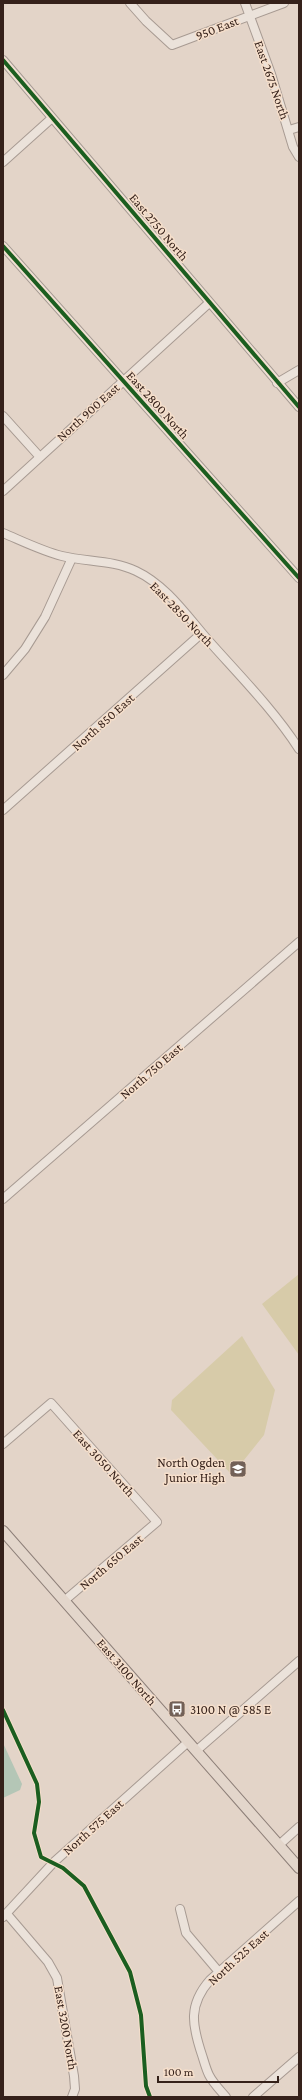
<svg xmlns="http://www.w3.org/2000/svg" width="302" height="2100" font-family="'Crimson Pro',serif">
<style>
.green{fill:#d7cba9}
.water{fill:#b4c6b6}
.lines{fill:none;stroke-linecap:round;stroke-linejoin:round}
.minor-casing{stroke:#a79a92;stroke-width:10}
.major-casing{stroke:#8d7f78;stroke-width:12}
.minor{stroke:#ebe2da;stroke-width:8}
.major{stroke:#e3d6cb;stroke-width:10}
.cycleway-casing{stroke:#f6dfcb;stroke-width:6}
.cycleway{stroke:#1b5e20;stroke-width:4}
.labels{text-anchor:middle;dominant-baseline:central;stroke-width:3;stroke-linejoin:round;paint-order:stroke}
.street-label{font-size:13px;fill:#35211a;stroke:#f6dfcb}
.poi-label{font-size:13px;fill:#35211a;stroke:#f6dfcb;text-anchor:end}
</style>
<rect width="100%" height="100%" fill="#e3d4c8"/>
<path class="green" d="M 299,1274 L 299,1355 L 262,1304 Z
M 242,1336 L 275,1390 L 264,1435 L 232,1475 L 171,1410 L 172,1400 Z"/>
<path class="water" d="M 3,1743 L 22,1784 L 20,1790 L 3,1798 Z"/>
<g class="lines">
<g class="minor-casing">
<path id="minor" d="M 130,3 L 146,21 L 172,45 L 284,3
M 245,3 L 271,74 L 293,147 L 299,157
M 3,60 L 299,407
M 289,130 L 299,127
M 3,162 L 52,118
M 3,246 L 299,578
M 277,383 L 299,370
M 3,416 L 39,456
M 3,491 L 209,303
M 3,533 C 22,541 42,551 62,556 C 87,562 113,560 136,571 C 166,585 187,616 208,640 C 239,675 273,709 299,749
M 3,675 L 25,649 L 45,617 L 72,558
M 3,810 L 202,633
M 3,1199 L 299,942
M 3,1444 L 51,1403 L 157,1522 L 64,1601
M 196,1751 L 299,1661
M 279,1845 L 299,1827
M 180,1909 L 186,1933 L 219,1972
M 7,1914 L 48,1962 L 57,1978 L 74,2076 L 75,2089 L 72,2097
M 3,1917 L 54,1862 L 188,1742
M 226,2097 C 220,2090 213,2083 209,2075 C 206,2069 204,2061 202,2055 C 192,2025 188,2005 210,1980 L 299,1901
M 253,2097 L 299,2057"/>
</g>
<g class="major-casing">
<path id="major" d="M 3,1531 L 299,1868"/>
</g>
<use href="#minor" class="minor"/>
<use href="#major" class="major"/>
<g class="cycleway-casing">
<path id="cycleway" d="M 3,60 L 299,407
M 3,246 L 299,578
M 3,1710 L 37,1784 L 39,1802 L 34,1833 L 41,1857 L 63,1868 L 84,1886 L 130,1972 L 141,2015 L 146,2086 L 150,2097"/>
</g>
<use href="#cycleway" class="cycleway"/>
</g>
<defs>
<g id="school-square" transform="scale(0.9)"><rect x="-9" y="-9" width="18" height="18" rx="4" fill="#726057" stroke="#f6dfcb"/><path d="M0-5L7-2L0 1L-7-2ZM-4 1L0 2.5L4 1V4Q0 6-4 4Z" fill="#fff"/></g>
<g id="bus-square" transform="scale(0.9)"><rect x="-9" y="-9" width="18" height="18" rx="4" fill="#726057" stroke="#f6dfcb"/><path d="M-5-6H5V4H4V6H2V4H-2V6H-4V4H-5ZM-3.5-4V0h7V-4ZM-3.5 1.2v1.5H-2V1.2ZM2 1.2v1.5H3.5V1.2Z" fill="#fff"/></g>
</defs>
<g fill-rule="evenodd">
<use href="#school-square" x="238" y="1469"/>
<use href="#bus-square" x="177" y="1709"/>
</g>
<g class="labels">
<g class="street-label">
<text transform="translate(217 28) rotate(-21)">950 East</text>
<text transform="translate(272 80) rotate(71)">East 2675 North</text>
<text transform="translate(159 227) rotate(50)">East 2750 North</text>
<text transform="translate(158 405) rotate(48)">East 2800 North</text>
<text transform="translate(88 412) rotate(-42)">North 900 East</text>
<text transform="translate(182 614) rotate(46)">East 2850 North</text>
<text transform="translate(103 722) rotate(-42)">North 850 East</text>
<text transform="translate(151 1071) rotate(-41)">North 750 East</text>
<text transform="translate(104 1463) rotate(48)">East 3050 North</text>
<text transform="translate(111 1562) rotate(-40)">North 650 East</text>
<text transform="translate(127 1672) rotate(49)">East 3100 North</text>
<text transform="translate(93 1827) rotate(-42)">North 575 East</text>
<text transform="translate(238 1957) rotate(-42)">North 525 East</text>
<text transform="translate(66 2028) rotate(80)">East 3200 North</text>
</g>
<g class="poi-label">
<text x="225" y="1462">North Ogden<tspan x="225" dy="15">Junior High</tspan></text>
<text x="190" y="1709" text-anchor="start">3100 N @ 585 E</text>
</g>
</g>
<rect width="302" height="2100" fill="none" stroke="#35211a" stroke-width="8"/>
<path d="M158 2076v6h120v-6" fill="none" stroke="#35211a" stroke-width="2"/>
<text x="164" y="2076" font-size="12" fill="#35211a" stroke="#f6dfcb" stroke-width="3" paint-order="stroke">100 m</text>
</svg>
